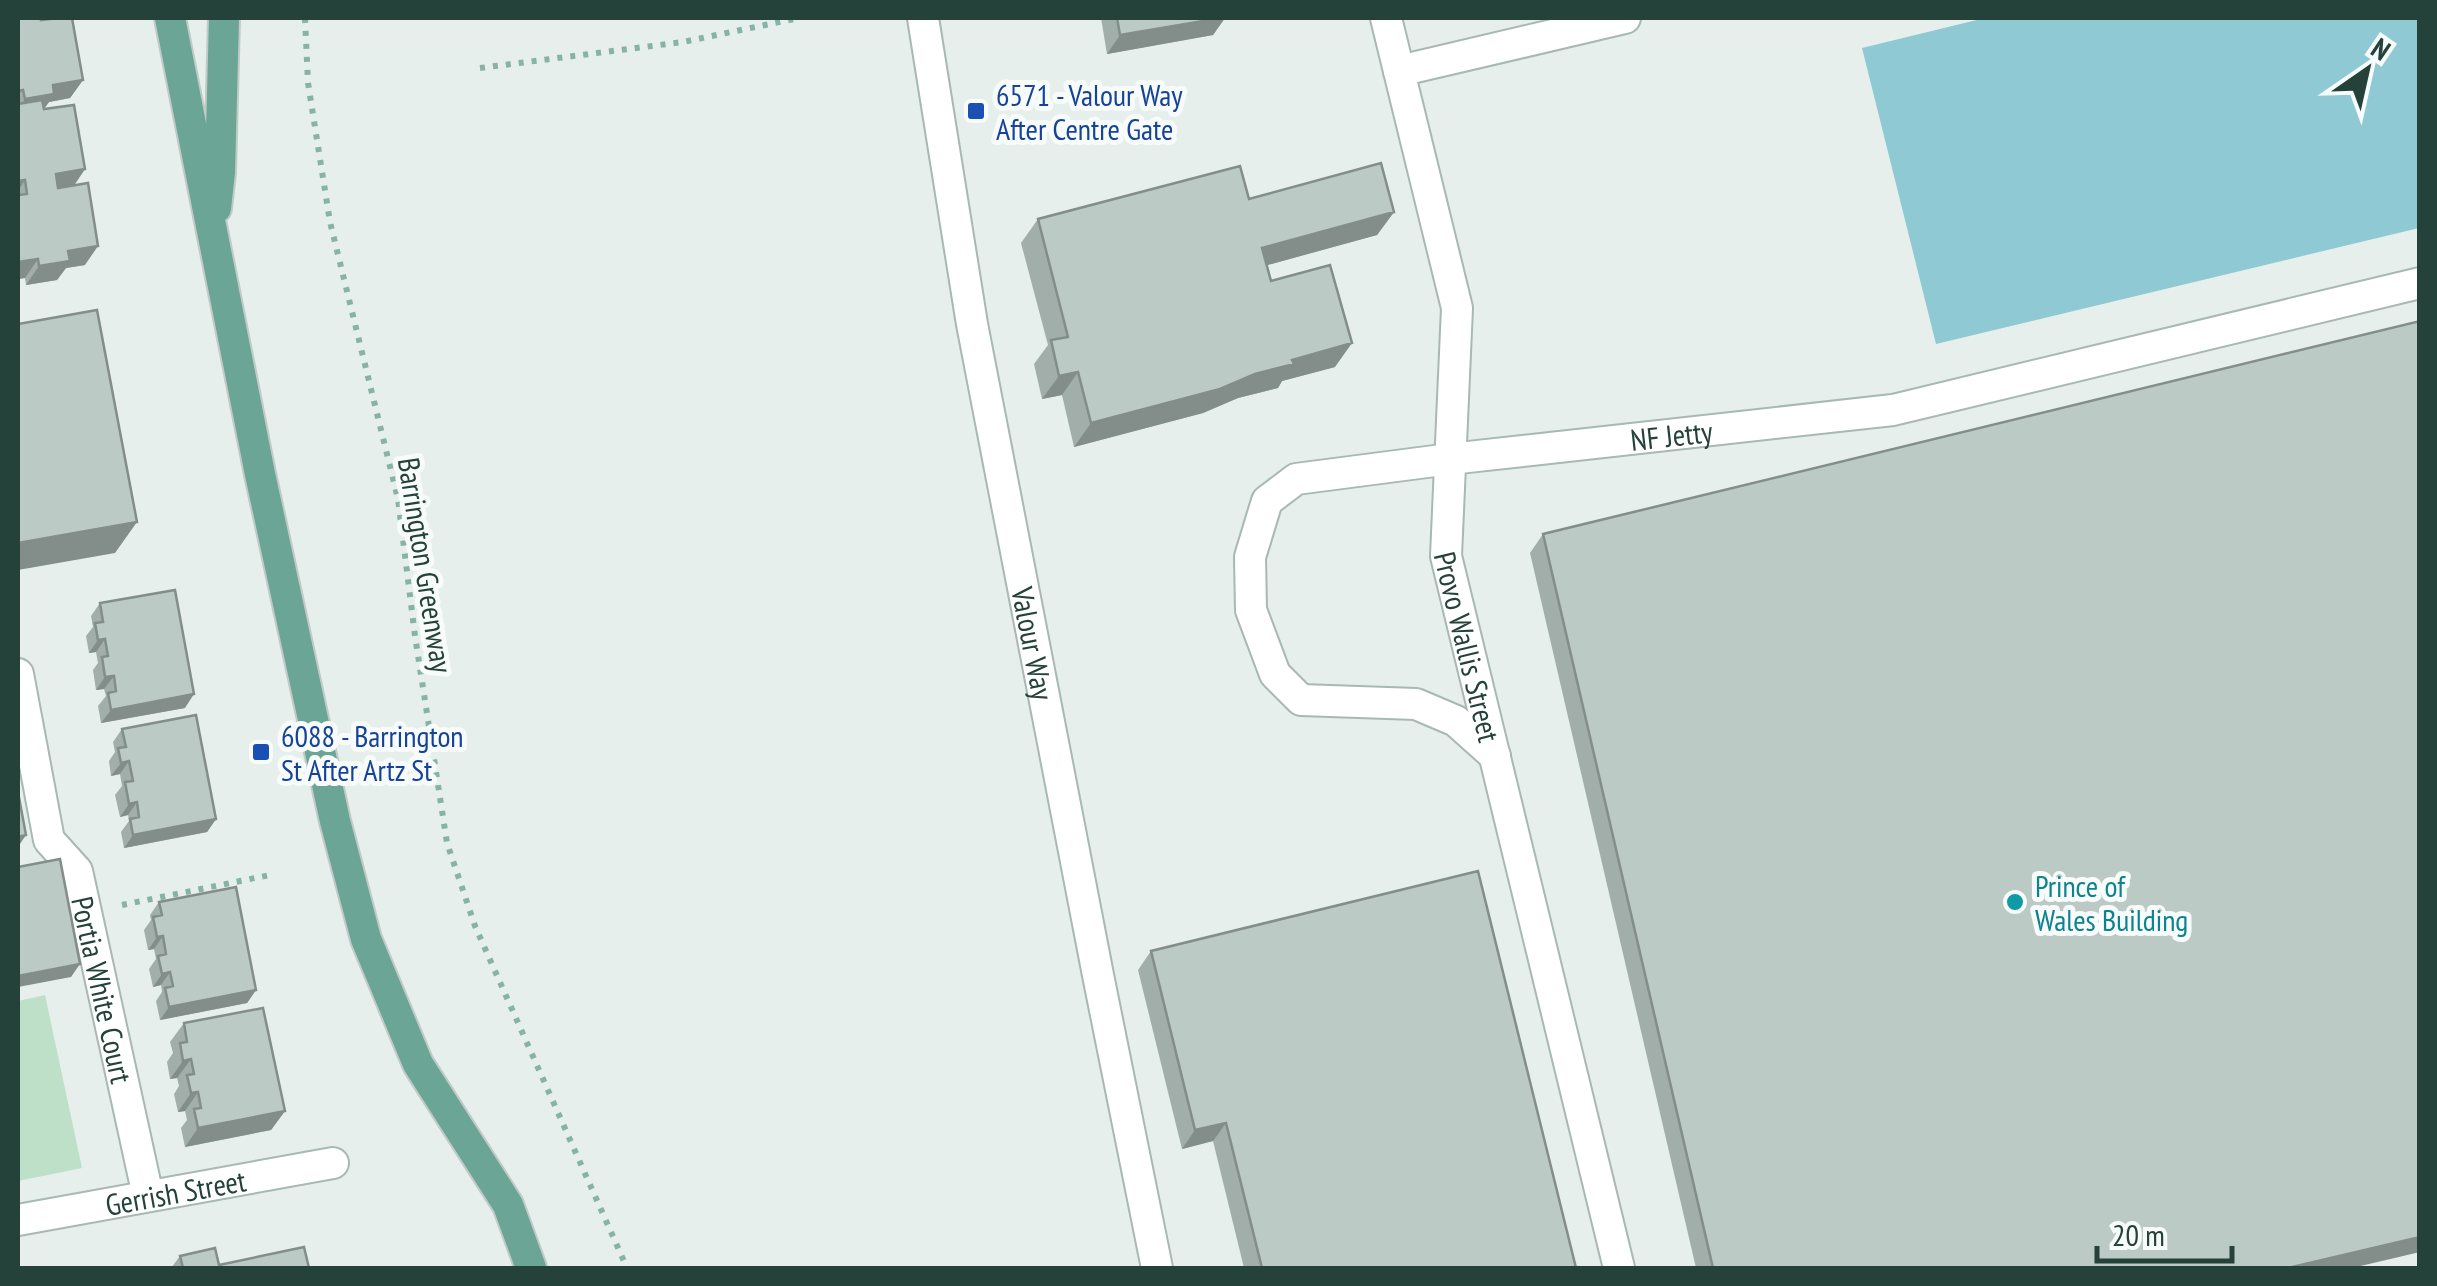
<svg xmlns="http://www.w3.org/2000/svg" width="2437" height="1286" font-family="'PT Sans Narrow',sans-serif">
<style>
.green{fill:#bfe0c8}
.water{fill:#8ec9d4}
.lines{fill:none;stroke-linecap:round;stroke-linejoin:round}
.minor-casing{stroke:#a8b8b2;stroke-width:34}
.major-casing{stroke:#c2cac8;stroke-width:34}
.path{stroke:#86b3a5;stroke-width:6;stroke-dasharray:5 8;stroke-linecap:butt}
.minor{stroke:#fff;stroke-width:30}
.major{stroke:#6aa596;stroke-width:30}
.wall{fill:#a1aea9}
.shaded-wall{fill:#838d89}
.building{fill:#bbcac4;stroke:#838d89;stroke-width:2.5}
.transit-dot{fill:#1a4fb4;stroke:#f7fbf9;stroke-width:4}
.culture-dot{fill:#0f9aa8;stroke:#f7fbf9;stroke-width:4}
.labels{text-anchor:middle;dominant-baseline:central;stroke-width:10;stroke-linejoin:round;paint-order:stroke}
.transit-label{font-size:30px;fill:#164399;stroke:#f7fbf9;text-anchor:start}
.street-label{font-size:30px;fill:#24423a;stroke:#f7fbf9}
.culture-label{font-size:30px;fill:#0d838f;stroke:#f7fbf9;text-anchor:start}
</style>
<rect width="100%" height="100%" fill="#e6efeb"/>
<path class="green" d="M 45,995 L 82,1168 L 18,1181 L 18,1001 Z"/>
<path class="water" d="M 1985,18 L 2419,18 L 2419,228 L 1936,344 L 1862,48 Z"/>
<g class="lines">
<g class="minor-casing">
<g id="minor">
<path id="s1" d="M 923,18 L 972,324 L 1098,975 L 1157,1268"/>
<path id="s2" d="M 1386,18 L 1457,308 L 1446,556 L 1619,1268"/>
<path d="M 1399,71 L 1625,18"/>
<path id="s3" d="M 18,674 L 49,840 L 77,871 L 148,1196"/>
<path id="s4" d="M 1495,756 L 1456,721 L 1416,704 L 1301,700 L 1275,674 L 1251,610 L 1250,557 L 1267,501 L 1296,479 L 1450,459 L 1893,410 L 2420,283"/>
<path id="s5" d="M 18,1220 L 333,1163"/>
</g>
</g>
<g class="major-casing">
<path id="major" d="M 170,18 L 260,474 L 335,821 L 366,939 L 418,1064 L 508,1205 L 531,1268
M 216,208 L 220,172 L 224,18"/>
</g>
<path class="path" d="M 305,18 L 308,83 L 330,222 L 398,499 L 415,636 L 447,843 L 475,926 L 627,1268
M 480,68 L 683,42 L 799,18
M 122,905 L 270,875"/>
<use href="#minor" class="minor"/>
<use href="#major" class="major"/>
</g>
<path class="wall" d="M 18,18 L 83,80 L 70,98 L 49,102 L 44,109 L 85,169 L 74,186 L 85,265 L 66,268 L 57,280 L 26,285 L 25,278 L 18,279 Z
M 1101,18 L 1225,18 L 1213,35 L 1107,54 Z
M 1249,199 L 1394,212 L 1377,235 L 1267,265 L 1271,281 L 1335,367 L 1282,381 L 1278,388 L 1238,398 L 1203,413 L 1074,447 L 1062,395 L 1042,399 L 1034,364 L 1048,345 L 1021,243 L 1038,219 Z
M 1543,534 L 2352,1268 L 1696,1268 L 1530,553 Z
M 100,603 L 185,708 L 101,723 L 98,706 L 106,696 L 104,689 L 96,690 L 93,670 L 98,663 L 96,652 L 89,653 L 86,636 L 93,627 L 91,616 Z
M 122,729 L 216,819 L 207,832 L 124,848 L 121,832 L 129,821 L 128,815 L 120,817 L 115,795 L 122,786 L 120,774 L 111,776 L 109,761 L 115,752 L 113,742 Z
M 159,902 L 256,990 L 247,1003 L 160,1020 L 156,1001 L 162,992 L 161,985 L 153,987 L 149,969 L 156,959 L 154,949 L 148,950 L 144,930 L 151,920 L 150,915 Z
M 1151,951 L 1576,1268 L 1244,1268 L 1213,1141 L 1182,1149 L 1138,970 Z
M 184,1023 L 285,1111 L 271,1130 L 185,1147 L 181,1128 L 187,1120 L 185,1111 L 178,1112 L 174,1094 L 179,1086 L 177,1078 L 170,1079 L 167,1062 L 173,1053 L 170,1042 Z
M 180,1256 L 219,1265 L 309,1268 L 171,1268 Z"/>
<path class="shaded-wall" d="M 1221,18 L 1225,18 L 1213,35 L 1107,54 L 1120,35 Z
M 83,80 L 70,98 L 49,102 L 41,113 L 18,109 L 25,99 L 53,85 Z
M 85,169 L 72,188 L 42,193 L 56,174 Z
M 25,180 L 18,191 L 18,181 Z
M 1394,212 L 1377,235 L 1246,271 L 1262,248 Z
M 98,246 L 85,265 L 66,268 L 57,280 L 26,285 L 39,266 L 68,251 Z
M 38,259 L 25,278 L 18,279 L 18,262 Z
M 1352,343 L 1335,367 L 1282,381 L 1278,388 L 1238,398 L 1203,413 L 1074,447 L 1091,423 L 1255,374 L 1292,360 Z
M 1078,372 L 1062,395 L 1042,399 L 1059,376 Z
M 137,522 L 115,553 L 18,570 L 18,543 Z
M 105,639 L 96,652 L 89,653 L 98,640 Z
M 114,676 L 104,689 L 96,690 L 105,677 Z
M 194,694 L 185,708 L 101,723 L 111,710 Z
M 129,761 L 120,774 L 111,776 L 121,763 Z
M 137,802 L 128,815 L 120,817 L 129,804 Z
M 216,819 L 207,832 L 124,848 L 133,835 Z
M 26,835 L 18,847 L 18,837 Z
M 163,936 L 154,949 L 148,950 L 157,937 Z
M 80,964 L 71,977 L 18,987 L 18,976 Z
M 170,972 L 161,985 L 153,987 L 162,974 Z
M 256,990 L 247,1003 L 160,1020 L 169,1007 Z
M 191,1059 L 177,1078 L 170,1079 L 183,1061 Z
M 198,1092 L 185,1111 L 178,1112 L 191,1093 Z
M 285,1111 L 271,1130 L 185,1147 L 198,1128 Z
M 1226,1123 L 1213,1141 L 1182,1149 L 1195,1130 Z
M 2420,1237 L 2420,1252 L 2352,1268 L 2288,1268 Z"/>
<path class="building" d="M 18,18 L 41,18 L 41,20 L 59,18 L 72,18 L 83,80 L 53,85 L 54,94 L 25,99 L 23,90 L 18,91 Z
M 1117,18 L 1221,18 L 1120,35 Z
M 42,100 L 44,109 L 74,105 L 85,169 L 56,174 L 58,188 L 88,183 L 98,246 L 68,251 L 70,261 L 39,266 L 38,259 L 18,262 L 18,195 L 27,194 L 25,180 L 18,181 L 18,104 Z
M 1381,163 L 1394,212 L 1262,248 L 1271,281 L 1330,265 L 1352,343 L 1292,360 L 1294,364 L 1255,374 L 1220,389 L 1091,423 L 1078,372 L 1059,376 L 1051,340 L 1068,337 L 1038,219 L 1240,166 L 1249,199 Z
M 97,310 L 137,522 L 18,543 L 18,324 Z
M 2420,321 L 2420,1237 L 2288,1268 L 1713,1268 L 1543,534 Z
M 175,590 L 194,694 L 111,710 L 108,693 L 116,691 L 114,676 L 105,677 L 102,657 L 108,656 L 105,639 L 98,640 L 95,623 L 103,622 L 100,603 Z
M 196,715 L 216,819 L 133,835 L 130,819 L 139,817 L 137,802 L 129,804 L 125,782 L 133,781 L 129,761 L 121,763 L 118,748 L 126,747 L 122,729 Z
M 18,792 L 26,835 L 18,837 Z
M 60,859 L 80,964 L 18,976 L 18,867 Z
M 1478,871 L 1576,1268 L 1262,1268 L 1226,1123 L 1195,1130 L 1151,951 Z
M 236,887 L 256,990 L 169,1007 L 165,988 L 173,986 L 170,972 L 162,974 L 158,956 L 166,954 L 163,936 L 157,937 L 153,917 L 162,915 L 159,902 Z
M 263,1008 L 285,1111 L 198,1128 L 194,1109 L 201,1108 L 198,1092 L 191,1093 L 187,1075 L 194,1074 L 191,1059 L 183,1061 L 180,1043 L 187,1042 L 184,1023 Z
M 304,1247 L 309,1268 L 183,1268 L 180,1256 L 215,1248 L 219,1265 Z"/>
<g class="transit-dot">
<rect x="966" y="101" width="20" height="20" rx="5"/>
<rect x="251" y="742" width="20" height="20" rx="5"/>
</g>
<circle class="culture-dot" cx="2015" cy="902" r="10"/>
<g class="labels">
<g class="transit-label">
<text x="996" y="94">6571 - Valour Way<tspan x="996" dy="34">After Centre Gate</tspan></text>
<text x="281" y="735">6088 - Barrington<tspan x="281" dy="34">St After Artz St</tspan></text>
</g>
<g class="street-label">
<text stroke="none"><textPath href="#s4" startOffset="842">NF Jetty</textPath></text>
<text transform="translate(426 565) rotate(81)">Barrington Greenway</text>
<text stroke="none"><textPath href="#s1" startOffset="635">Valour Way</textPath></text>
<text stroke="none"><textPath href="#s2" startOffset="640">Provo Wallis Street</textPath></text>
<text stroke="none"><textPath href="#s3" startOffset="332">Portia White Court</textPath></text>
<text stroke="none"><textPath href="#s5" startOffset="160">Gerrish Street</textPath></text>
</g>
<g class="culture-label">
<text x="2035" y="885">Prince of<tspan x="2035" dy="34">Wales Building</tspan></text>
</g>
</g>
<rect width="2437" height="1286" fill="none" stroke="#24423a" stroke-width="40"/>
<g transform="translate(2367 70) rotate(34)" stroke="#f7fbf9" stroke-width="8" paint-order="stroke">
<path d="M0-8L18 38L0 25L-18 38Z" fill="#24423a"/>
<text y="-15" font-size="28" font-weight="bold" text-anchor="middle" fill="#24423a">N</text>
</g>
<path d="M2097 1246v15h135v-15" fill="none" stroke="#24423a" stroke-width="5"/>
<text x="2112" y="1246" font-size="30" fill="#24423a" stroke="#f7fbf9" stroke-width="8" paint-order="stroke">20 m</text>
</svg>
